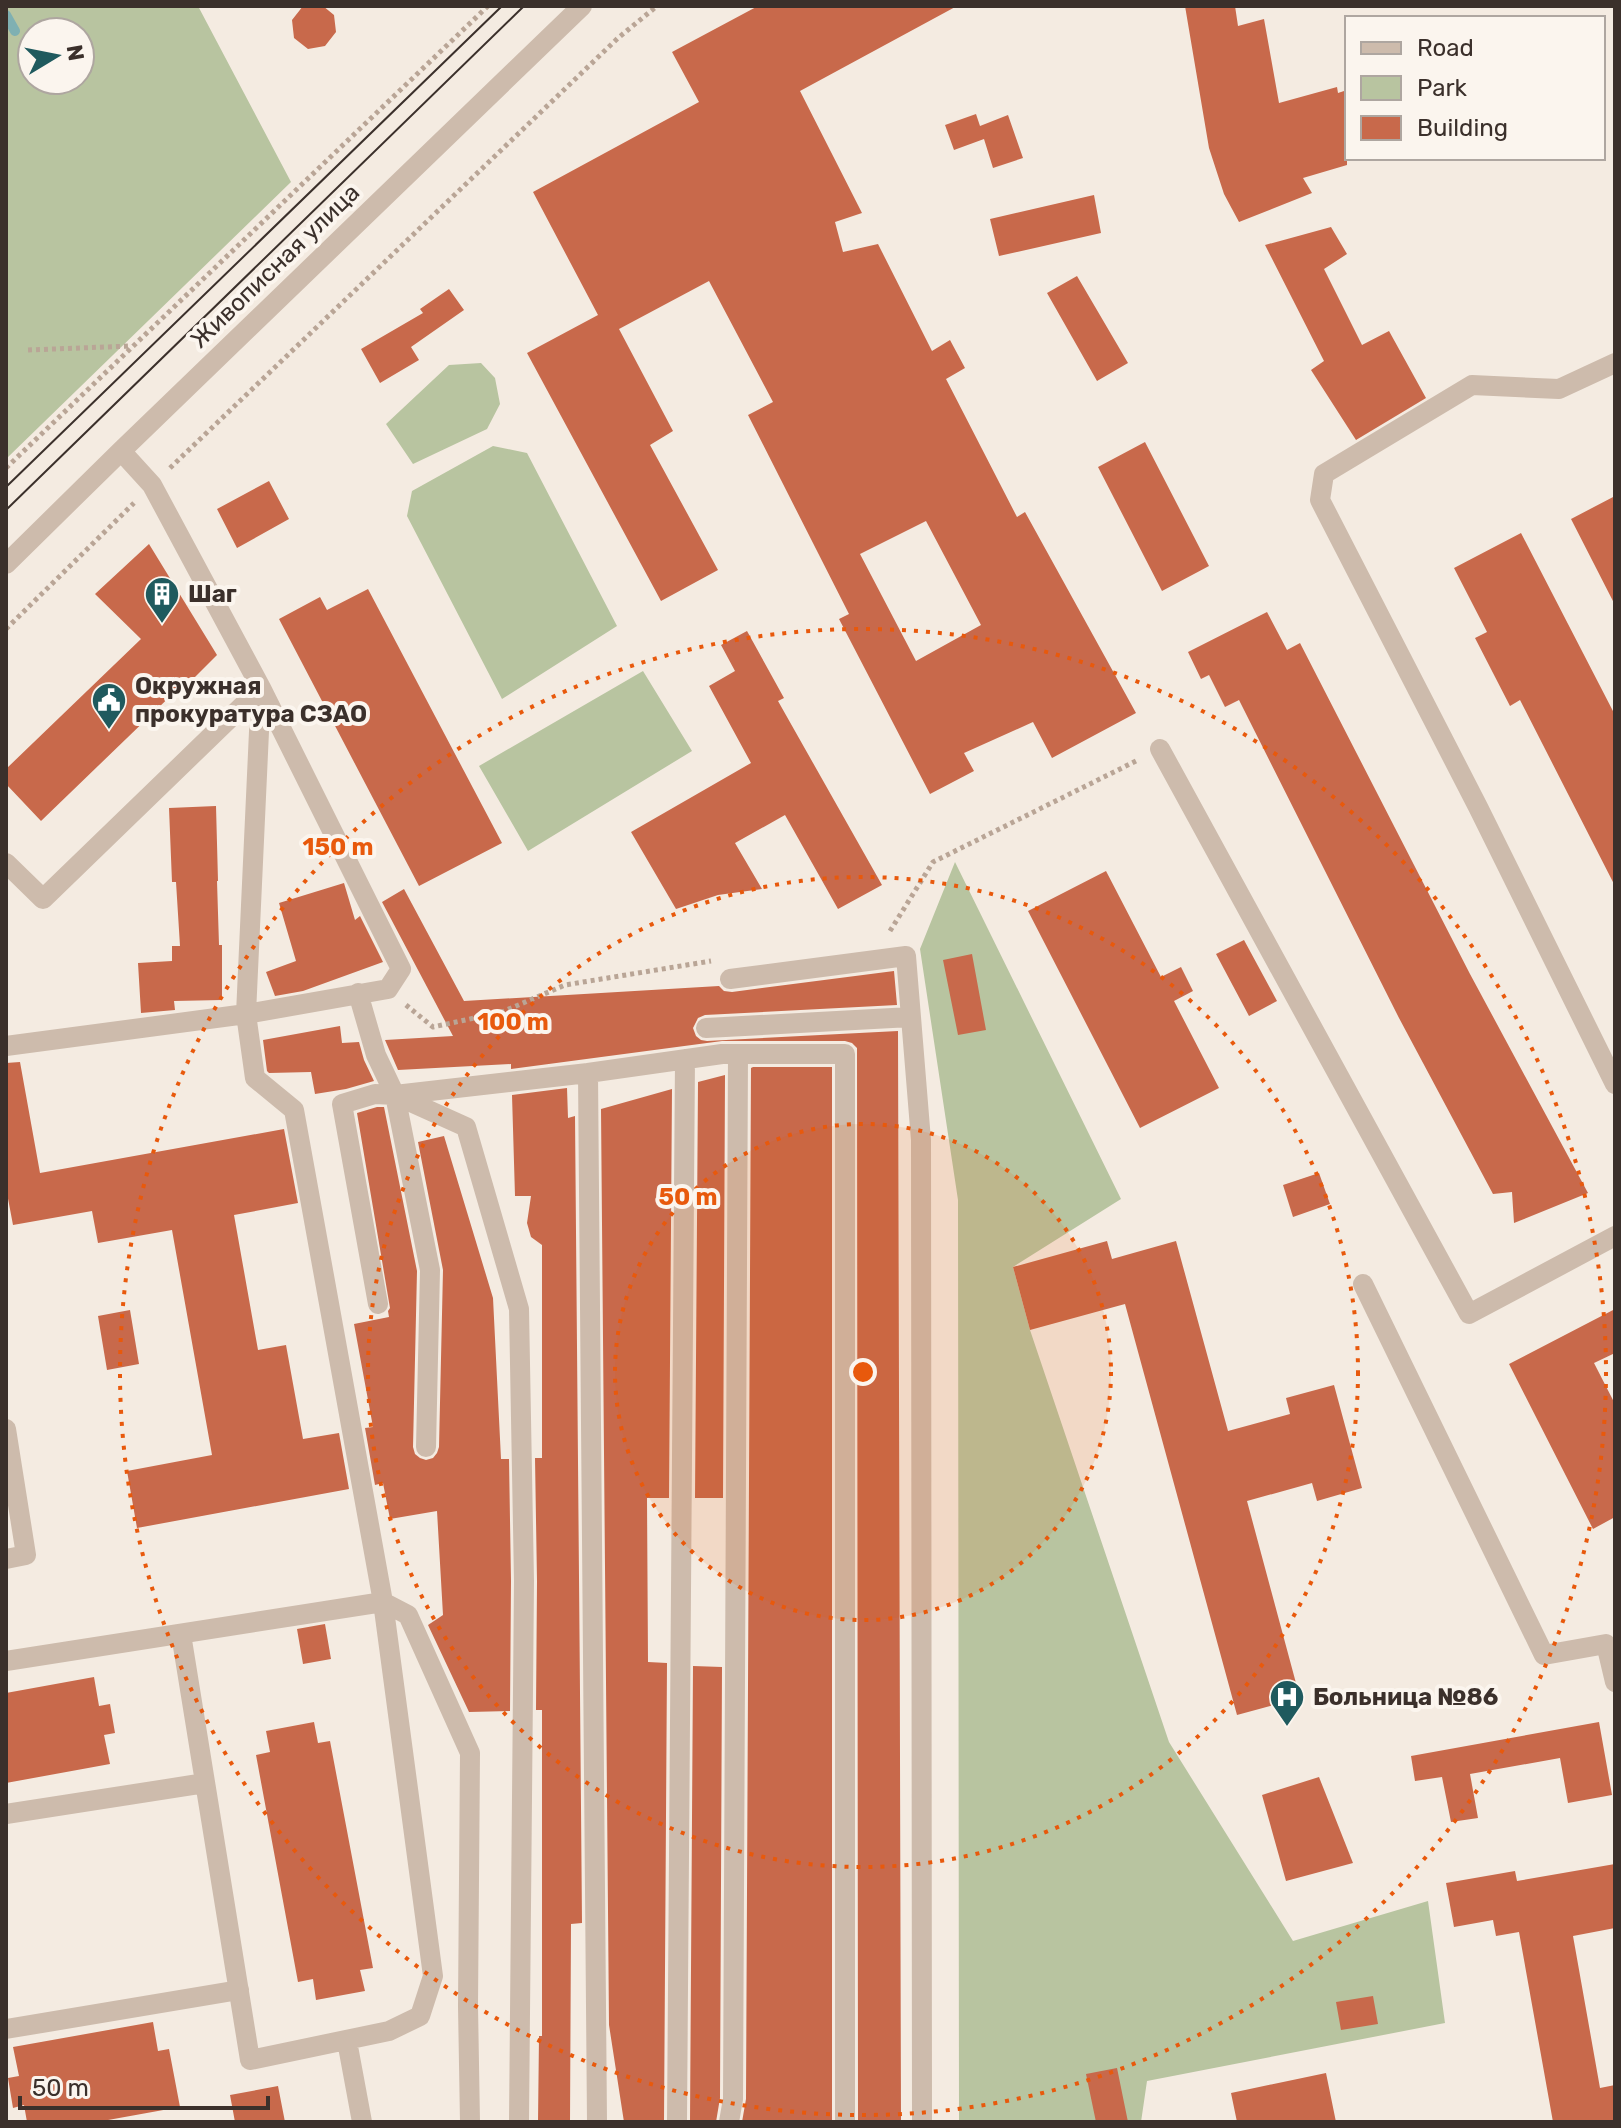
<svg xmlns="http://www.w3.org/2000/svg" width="1621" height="2128" font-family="Rubik,sans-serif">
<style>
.green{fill:#b8c4a0;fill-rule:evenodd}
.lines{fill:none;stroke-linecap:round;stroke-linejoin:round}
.stream{stroke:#7fb0b2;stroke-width:10}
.building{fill:#c8694b;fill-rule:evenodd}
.path{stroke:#b9a596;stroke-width:5;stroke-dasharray:4 4;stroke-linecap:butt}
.minor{stroke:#cdbbac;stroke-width:20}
.tram{stroke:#3b302b;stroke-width:2}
.ring{fill:none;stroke:#e8590c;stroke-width:4;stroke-dasharray:4 8}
.labels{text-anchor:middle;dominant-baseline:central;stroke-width:8;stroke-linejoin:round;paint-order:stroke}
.street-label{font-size:24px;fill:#3b302b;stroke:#fbf5ee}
.poi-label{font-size:24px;font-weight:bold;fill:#3b302b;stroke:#fbf5ee;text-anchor:start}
.centre{fill:#e8590c;stroke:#fbf5ee;stroke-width:4}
.ring-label{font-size:24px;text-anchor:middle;font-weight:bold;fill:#e8590c;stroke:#fbf5ee;stroke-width:8;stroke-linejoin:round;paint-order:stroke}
</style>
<rect width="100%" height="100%" fill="#f4ebe1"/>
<path class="green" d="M 6,6 L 198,6 L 291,182 L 6,459 ZM 32,32 L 80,32 L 80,80 L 32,80 Z
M 481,363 L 495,378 L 500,404 L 487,429 L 413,464 L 386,424 L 449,365 Z
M 493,446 L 527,453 L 617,626 L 502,699 L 407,516 L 412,491 Z
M 643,671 L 692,751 L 528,851 L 479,766 Z
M 955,862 L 1121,1199 L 1013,1267 L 1030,1330 L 1169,1742 L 1293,1941 L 1428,1901 L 1445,2023 L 1147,2081 L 1141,2122 L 959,2122 L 958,1200 L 920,949 Z"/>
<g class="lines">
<path class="stream" d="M 6,15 L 15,31"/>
</g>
<path class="building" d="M 303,6 L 323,6 L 334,15 L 336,32 L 325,46 L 308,49 L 294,38 L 292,20 Z
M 758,6 L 957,6 L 800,91 L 862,213 L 835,222 L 843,252 L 878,244 L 932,351 L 950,340 L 965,368 L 946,379 L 1017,517 L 1025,512 L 1136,713 L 1052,758 L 1033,722 L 964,753 L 974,771 L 930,794 L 839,619 L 849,614 L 748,415 L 773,402 L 709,281 L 619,329 L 673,431 L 650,445 L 718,570 L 661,601 L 527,353 L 598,315 L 533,192 L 699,102 L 672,52 ZM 926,521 L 981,625 L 916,661 L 860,554 Z
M 1185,6 L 1235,6 L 1238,26 L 1264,19 L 1279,103 L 1337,87 L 1338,93 L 1347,90 L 1347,165 L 1303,178 L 1312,193 L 1239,222 L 1224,194 L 1209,148 Z
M 976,114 L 980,126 L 1008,115 L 1023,158 L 993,168 L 984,139 L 954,150 L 945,125 Z
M 1094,195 L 1101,233 L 999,256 L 990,219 Z
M 1331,227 L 1347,254 L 1324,269 L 1362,345 L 1389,331 L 1426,398 L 1356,440 L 1311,370 L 1324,361 L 1265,245 Z
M 1077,276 L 1128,363 L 1097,381 L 1047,293 Z
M 449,289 L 464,310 L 411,347 L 419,360 L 380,383 L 361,349 L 423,313 L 420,309 Z
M 1145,442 L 1209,566 L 1162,591 L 1098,467 Z
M 269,481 L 289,519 L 237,548 L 217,509 Z
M 1615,496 L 1615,605 L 1571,519 Z
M 1521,533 L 1615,715 L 1615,886 L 1520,700 L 1510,706 L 1475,638 L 1487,632 L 1454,568 Z
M 149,544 L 217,655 L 187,685 L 184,683 L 41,821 L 6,784 L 6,769 L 141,639 L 95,594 Z
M 368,589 L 502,843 L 419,886 L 279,619 L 320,597 L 327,610 Z
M 1267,612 L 1287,650 L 1300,643 L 1470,974 L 1588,1193 L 1514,1223 L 1512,1192 L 1493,1194 L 1399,1018 L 1239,700 L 1225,707 L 1209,675 L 1201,679 L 1188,652 Z
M 747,631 L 784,698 L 778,701 L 882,885 L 838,909 L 785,815 L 735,843 L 762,889 L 718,895 L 676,909 L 631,832 L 751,763 L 709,686 L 735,671 L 721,645 Z
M 216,806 L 218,881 L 217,881 L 219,945 L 222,945 L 222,1000 L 174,1001 L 175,1010 L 141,1013 L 138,963 L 172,961 L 172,946 L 180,946 L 176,882 L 172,882 L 169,808 Z
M 1106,871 L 1161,977 L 1181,967 L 1193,991 L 1174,1001 L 1219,1088 L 1140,1128 L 1028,911 Z
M 344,883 L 355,920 L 360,916 L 383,962 L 303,991 L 275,996 L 266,972 L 296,961 L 279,903 Z
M 404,889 L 464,1001 L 719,986 L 724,991 L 732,992 L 894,971 L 897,1005 L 705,1015 L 698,1018 L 693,1028 L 696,1036 L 701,1040 L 707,1041 L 898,1031 L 901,2122 L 858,2122 L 857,1048 L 852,1043 L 845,1041 L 722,1041 L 511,1069 L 511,1064 L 398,1070 L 385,1040 L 453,1036 L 382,902 Z
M 1244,940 L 1277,1001 L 1249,1016 L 1216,954 Z
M 972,954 L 986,1030 L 958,1035 L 943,960 Z
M 340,1026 L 342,1043 L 359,1042 L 364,1060 L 374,1081 L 346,1089 L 315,1094 L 311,1072 L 269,1073 L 267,1071 L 263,1040 Z
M 20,1062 L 40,1173 L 284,1129 L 298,1203 L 234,1215 L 258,1350 L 286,1345 L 303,1439 L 339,1433 L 349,1489 L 137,1528 L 127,1471 L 212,1455 L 172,1230 L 98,1243 L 92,1211 L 13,1225 L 6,1188 L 6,1063 Z
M 753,1067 L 832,1067 L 832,2122 L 742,2122 L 746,2099 L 751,1068 Z
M 725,1075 L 723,1498 L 695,1498 L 698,1082 Z
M 567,1088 L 568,1118 L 575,1116 L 582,1923 L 571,1924 L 570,2122 L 538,2122 L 539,2036 L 542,2036 L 542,1710 L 536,1710 L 537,1581 L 535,1458 L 542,1458 L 542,1245 L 531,1237 L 527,1223 L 531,1196 L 515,1196 L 512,1095 Z
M 672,1089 L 669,1498 L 647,1498 L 648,1662 L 667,1663 L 664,2122 L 624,2122 L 609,2025 L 601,1109 Z
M 377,1107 L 384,1107 L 417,1271 L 413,1447 L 415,1454 L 420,1458 L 426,1460 L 433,1458 L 437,1453 L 439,1447 L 443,1270 L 418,1142 L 444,1136 L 493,1298 L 501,1459 L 509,1459 L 511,1581 L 510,1711 L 469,1712 L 428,1625 L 443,1615 L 437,1511 L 390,1519 L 383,1483 L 375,1485 L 365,1428 L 373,1427 L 354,1324 L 389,1317 L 388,1311 L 390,1308 L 357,1113 Z
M 1319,1173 L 1330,1204 L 1293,1217 L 1283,1185 Z
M 1107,1241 L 1112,1259 L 1176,1241 L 1228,1431 L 1290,1414 L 1286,1398 L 1334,1385 L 1362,1488 L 1317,1501 L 1312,1483 L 1247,1501 L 1300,1698 L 1237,1715 L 1125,1304 L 1030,1330 L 1013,1267 Z
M 1615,1309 L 1615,1353 L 1594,1363 L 1615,1404 L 1615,1517 L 1593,1529 L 1509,1364 Z
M 130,1310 L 139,1364 L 107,1370 L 98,1316 Z
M 325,1624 L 331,1659 L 303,1664 L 297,1629 Z
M 693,1666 L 722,1667 L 720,2098 L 716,2122 L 690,2122 Z
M 94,1677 L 99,1706 L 110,1704 L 115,1733 L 104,1735 L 110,1764 L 6,1783 L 6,1693 Z
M 314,1722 L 318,1743 L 330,1741 L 373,1968 L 360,1970 L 365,1991 L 316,2000 L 313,1979 L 298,1982 L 256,1755 L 270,1752 L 266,1731 Z
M 1599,1722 L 1612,1795 L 1568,1803 L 1560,1758 L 1470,1774 L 1478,1818 L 1451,1822 L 1442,1777 L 1415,1781 L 1411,1756 Z
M 1319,1777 L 1353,1863 L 1286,1881 L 1262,1795 Z
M 1615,1864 L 1615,1928 L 1573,1936 L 1600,2088 L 1615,2085 L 1615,2122 L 1553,2122 L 1519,1932 L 1496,1936 L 1493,1920 L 1454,1927 L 1446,1883 L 1515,1871 L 1517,1881 Z
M 1373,1996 L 1378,2024 L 1341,2030 L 1336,2002 Z
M 153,2022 L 158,2051 L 169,2049 L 180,2107 L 97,2122 L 27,2122 L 24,2105 L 13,2108 L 8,2078 L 19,2076 L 13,2047 Z
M 1117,2068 L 1128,2122 L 1096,2122 L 1086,2074 Z
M 1326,2073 L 1336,2122 L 1237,2122 L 1231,2093 Z
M 278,2086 L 285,2122 L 235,2122 L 230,2095 Z"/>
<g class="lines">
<path class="path" d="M 28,350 L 131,346
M 6,468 L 488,6
M 170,468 L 618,38 L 657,6
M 6,629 L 134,503
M 890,931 L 933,862 L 1138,760
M 406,1005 L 433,1027 L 502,1012 L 565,985 L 711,961"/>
<path class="minor" d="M 1615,363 L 1559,389 L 1472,385 L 1324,474 L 1320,500 L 1478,807 L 1615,1084
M 121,451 L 152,485 L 261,688 L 246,1014 L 255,1078 L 294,1110 L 383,1602 L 408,1615 L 470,1753 L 468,2006 L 470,2122
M 6,564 L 121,451 L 582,6
M 1160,749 L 1469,1314 L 1615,1236
M 6,863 L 43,899 L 261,688 L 401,969 L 388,989 L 246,1014 L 6,1046
M 730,979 L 906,956 L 921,1140 L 922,2122
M 358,993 L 376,1055 L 395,1095 L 430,1270 L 426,1447
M 706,1028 L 911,1017
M 588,1073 L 722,1054 L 845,1054 L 845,2122
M 395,1095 L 588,1073 L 597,2122
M 1363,1284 L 1544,1655 L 1606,1644 L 1615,1682
M 378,1304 L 342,1104 L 375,1094 L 395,1095 L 466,1127 L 519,1309 L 524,1581 L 519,2122
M 6,1429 L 26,1555 L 6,1559
M 6,1661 L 383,1602 L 433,1976 L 420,2016 L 389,2031 L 250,2060 L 181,1634
M 6,1814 L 205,1783
M 6,2029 L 239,1990
M 347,2041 L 362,2122
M 677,2122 L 685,1059
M 729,2122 L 733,2099 L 738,1054"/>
<path class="tram" d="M 6,487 L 502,6
M 6,510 L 524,6"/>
</g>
<circle cx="863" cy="1372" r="248" fill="#e8590c" fill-opacity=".12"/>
<g class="ring">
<circle cx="863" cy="1372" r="248"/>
<circle cx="863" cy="1372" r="495"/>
<circle cx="863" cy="1372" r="743"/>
</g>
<defs>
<g id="building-pin" transform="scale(1.8)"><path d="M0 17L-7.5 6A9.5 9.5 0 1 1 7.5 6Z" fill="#1f5a5e" stroke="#fbf5ee"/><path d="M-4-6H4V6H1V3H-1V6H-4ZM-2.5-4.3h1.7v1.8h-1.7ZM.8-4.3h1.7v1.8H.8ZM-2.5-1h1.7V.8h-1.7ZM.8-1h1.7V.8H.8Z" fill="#fff"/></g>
<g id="civic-pin" transform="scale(1.8)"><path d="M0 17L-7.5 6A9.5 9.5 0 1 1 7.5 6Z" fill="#1f5a5e" stroke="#fbf5ee"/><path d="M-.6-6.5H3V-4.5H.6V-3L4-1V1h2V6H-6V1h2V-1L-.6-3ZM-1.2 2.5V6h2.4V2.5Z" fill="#fff"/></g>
<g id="hospital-pin" transform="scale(1.8)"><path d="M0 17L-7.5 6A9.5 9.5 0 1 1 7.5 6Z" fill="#1f5a5e" stroke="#fbf5ee"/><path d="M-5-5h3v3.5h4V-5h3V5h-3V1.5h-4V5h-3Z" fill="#fff"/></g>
</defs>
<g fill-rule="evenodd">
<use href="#building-pin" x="162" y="594"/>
<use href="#civic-pin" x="109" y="700"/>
<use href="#hospital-pin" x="1287" y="1697"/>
</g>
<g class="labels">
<g class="street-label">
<text transform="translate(275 266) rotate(-44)">Живописная улица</text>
</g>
<g class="poi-label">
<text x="188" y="594">Шаг</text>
<text x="135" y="686">Окружная<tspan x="135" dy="28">прокуратура СЗАО</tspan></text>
<text x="1313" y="1697">Больница №86</text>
</g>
</g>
<circle cx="863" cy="1372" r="12" class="centre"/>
<g class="ring-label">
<text x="338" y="855">150 m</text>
<text x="513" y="1030">100 m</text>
<text x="688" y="1205">50 m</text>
</g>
<rect width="1621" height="2128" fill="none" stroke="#3b302b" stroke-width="16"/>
<rect x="1345" y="16" width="260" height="144" fill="#fbf5ee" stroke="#aea6a0" stroke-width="2"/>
<rect x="1361" y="42" width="40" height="12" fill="#cdbbac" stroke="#aea6a0" stroke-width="2"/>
<text x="1417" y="56" font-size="24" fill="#3b302b">Road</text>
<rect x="1361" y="76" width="40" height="24" fill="#b8c4a0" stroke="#aea6a0" stroke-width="2"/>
<text x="1417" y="96" font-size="24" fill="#3b302b">Park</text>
<rect x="1361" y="116" width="40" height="24" fill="#c8694b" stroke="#aea6a0" stroke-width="2"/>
<text x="1417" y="136" font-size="24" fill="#3b302b">Building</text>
<g transform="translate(56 56) rotate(80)"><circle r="38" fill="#fbf5ee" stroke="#aea6a0" stroke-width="2"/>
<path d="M0-6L14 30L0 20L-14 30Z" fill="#1f5a5e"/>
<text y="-12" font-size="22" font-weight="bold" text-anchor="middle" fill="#3b302b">N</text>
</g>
<path d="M20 2096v12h248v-12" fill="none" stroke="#3b302b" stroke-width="4"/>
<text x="32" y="2096" font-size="24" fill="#3b302b" stroke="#fbf5ee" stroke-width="6" paint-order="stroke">50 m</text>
</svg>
